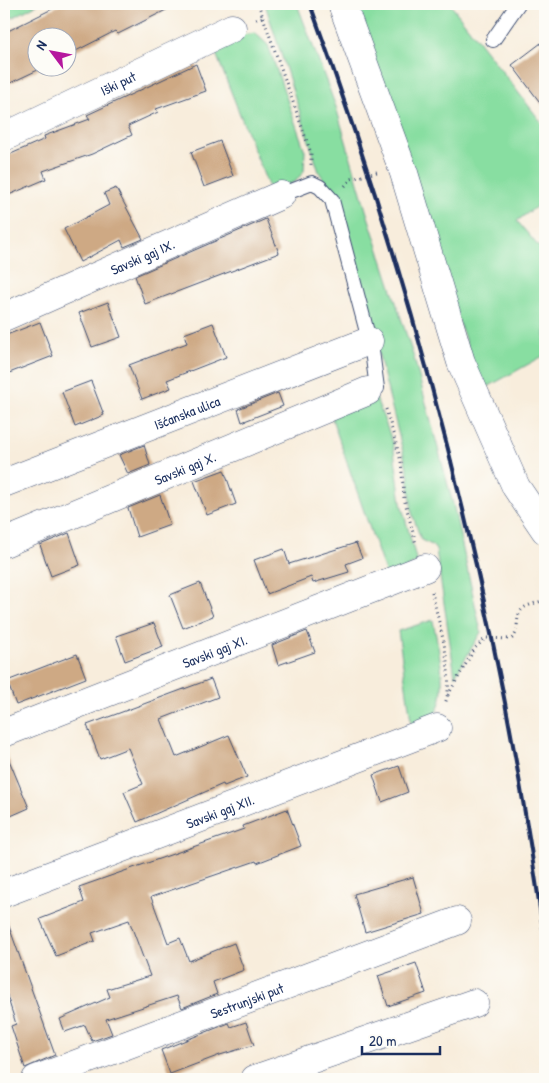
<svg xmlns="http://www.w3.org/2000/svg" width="549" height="1083" font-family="'Patrick Hand',sans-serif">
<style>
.green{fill:#88dea1;stroke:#528680}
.building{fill:#cea984}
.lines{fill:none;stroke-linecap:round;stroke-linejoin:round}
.lane-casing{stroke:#3c4c71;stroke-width:16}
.street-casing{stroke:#3c4c71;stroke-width:29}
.path{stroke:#3c4c71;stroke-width:3;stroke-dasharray:1 4;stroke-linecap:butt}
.lane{stroke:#fff;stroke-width:14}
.street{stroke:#fff;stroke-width:28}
.rail{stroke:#1b2f5e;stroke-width:4}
.labels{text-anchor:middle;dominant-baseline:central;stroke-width:4;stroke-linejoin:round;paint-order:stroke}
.street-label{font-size:14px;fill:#1b2f5e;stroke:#fdfcf7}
</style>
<rect width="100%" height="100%" fill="#fdfcf7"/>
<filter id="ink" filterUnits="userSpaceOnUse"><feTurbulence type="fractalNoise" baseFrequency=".02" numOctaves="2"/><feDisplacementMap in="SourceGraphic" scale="10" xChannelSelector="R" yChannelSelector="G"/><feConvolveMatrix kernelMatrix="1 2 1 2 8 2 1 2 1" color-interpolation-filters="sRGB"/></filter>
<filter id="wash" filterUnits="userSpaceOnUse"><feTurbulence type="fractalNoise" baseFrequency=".0096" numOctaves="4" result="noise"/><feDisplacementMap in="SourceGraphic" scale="20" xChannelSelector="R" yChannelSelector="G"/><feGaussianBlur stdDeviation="1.12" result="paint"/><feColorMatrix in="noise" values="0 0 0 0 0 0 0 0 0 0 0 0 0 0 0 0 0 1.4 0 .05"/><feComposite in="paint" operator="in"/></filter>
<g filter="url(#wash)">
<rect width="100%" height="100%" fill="#f8eddc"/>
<path class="green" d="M 4,4 L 38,4 L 4,22 Z
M 265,4 L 297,4 L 336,107 L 366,210 L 414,358 L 454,508 L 481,632 L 455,676 L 436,550 L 432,545 L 421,540 L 412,513 L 408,472 L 348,231 L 330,189 L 319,172 Z
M 353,4 L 450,4 L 545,127 L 545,200 L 517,221 L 545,254 L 545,355 L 482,390 Z
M 255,33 L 268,45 L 305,151 L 304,171 L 296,181 L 271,193 L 213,46 L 241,35 Z
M 376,398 L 393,443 L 401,503 L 417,562 L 387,578 L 331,416 Z
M 433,620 C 437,645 453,701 430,719 C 425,723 417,725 412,728 L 398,631 Z"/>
<g id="blocks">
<path class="building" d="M 62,4 L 178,4 L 118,34 L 115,31 L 68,55 L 68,38 L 38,38 L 38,68 L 42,68 L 4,86 L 4,33 Z
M 545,40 L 545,109 L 512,65 Z
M 196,64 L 206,91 L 156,109 L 158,112 L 128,126 L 132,135 L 92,154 L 43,171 L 46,179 L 4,197 L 4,157 L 45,139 L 44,136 L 90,119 L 87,115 Z
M 220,141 L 233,176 L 204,187 L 191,152 Z
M 116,188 L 143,239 L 124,247 L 121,240 L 80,262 L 64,229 L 109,205 L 104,193 Z
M 266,219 L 279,253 L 145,304 L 135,276 Z
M 108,302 L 121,337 L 92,347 L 79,313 Z
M 40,322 L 53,356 L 4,375 L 4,336 Z
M 213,323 L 226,357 L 167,380 L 171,388 L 142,399 L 129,365 L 187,343 L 184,334 Z
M 91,381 L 104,415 L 75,427 L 62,392 Z
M 278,393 L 283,406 L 242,422 L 238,409 Z
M 144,445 L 150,465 L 128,474 L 119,455 Z
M 224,470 L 236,504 L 207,515 L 194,481 Z
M 160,495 L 170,525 L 137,537 L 128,508 Z
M 69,533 L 80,565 L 51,576 L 40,545 Z
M 356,543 L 362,558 L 346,564 L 349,572 L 313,583 L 311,577 L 267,594 L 254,560 L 284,549 L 289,564 Z
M 200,583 L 213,616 L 183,628 L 170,595 Z
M 154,623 L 163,647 L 125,661 L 116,636 Z
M 307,631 L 315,652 L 278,665 L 272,645 Z
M 77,654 L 86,678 L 16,705 L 7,681 Z
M 211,679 L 218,697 L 161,719 L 176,757 L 229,735 L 247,777 L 224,786 L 223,784 L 137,822 L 124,792 L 143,784 L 128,748 L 100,759 L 87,725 Z
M 4,748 L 29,808 L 4,819 Z
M 399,766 L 408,792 L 382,802 L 373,775 Z
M 287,809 L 301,846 L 257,863 L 256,861 L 151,897 L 168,943 L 180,938 L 189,961 L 234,943 L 244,970 L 213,982 L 217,994 L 182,1008 L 177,996 L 106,1019 L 112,1034 L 92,1041 L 85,1025 L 65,1032 L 60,1019 L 110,997 L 107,989 L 150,976 L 129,920 L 92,933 L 95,941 L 56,956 L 40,919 L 84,902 L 79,887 L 244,829 L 243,826 Z
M 413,877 L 424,914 L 365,932 L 354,894 Z
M 4,921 L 7,921 L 55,1055 L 25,1068 L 11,1026 L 16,1024 L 4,986 Z
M 416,963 L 426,993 L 388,1006 L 378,976 Z
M 246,1022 L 254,1045 L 220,1055 L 170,1074 L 161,1050 L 229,1023 L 231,1027 Z"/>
</g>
</g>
<g filter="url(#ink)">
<use href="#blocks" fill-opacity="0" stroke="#3c4c71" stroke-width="1"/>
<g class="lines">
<g class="lane-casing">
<path id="lane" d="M 493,40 L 518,4
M 281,195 L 312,183 L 320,187 L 332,200 L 372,351 L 377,388 L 368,391"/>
</g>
<g class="street-casing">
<g id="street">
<path d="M 342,4 L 404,173 L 461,362 L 516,487 L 545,530"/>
<path id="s1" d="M 4,137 L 232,28"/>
<path id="s2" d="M 4,317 L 281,195"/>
<path id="s3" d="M 4,483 L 369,341"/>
<path id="s4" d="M 4,543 L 368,391"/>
<path id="s5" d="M 4,733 L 425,568"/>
<path id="s6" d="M 4,893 L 437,728"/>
<path id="s7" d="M 36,1079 L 457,921"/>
<path d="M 255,1079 L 474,1003"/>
</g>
</g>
<path class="path" d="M 263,17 L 311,153 L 311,165
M 256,19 L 263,17 L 258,4
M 345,186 L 351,179 L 377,172
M 386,409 L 401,461 L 404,498 L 416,544
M 432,592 C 438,623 456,674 445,704
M 448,695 L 475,648 L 486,638 L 511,639 C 522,632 512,615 525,607 C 531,604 539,602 545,600"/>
<use href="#lane" class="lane"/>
<use href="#street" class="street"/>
<path class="rail" d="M 310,4 C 421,308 501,623 545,944"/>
</g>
</g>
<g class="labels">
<g class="street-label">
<text stroke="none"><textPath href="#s1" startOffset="126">Iški put</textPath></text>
<text stroke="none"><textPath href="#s2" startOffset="151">Savski gaj IX.</textPath></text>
<text stroke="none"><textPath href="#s3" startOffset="196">Išćanska ulica</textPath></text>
<text stroke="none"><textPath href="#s4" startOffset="196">Savski gaj X.</textPath></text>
<text stroke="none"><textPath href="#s5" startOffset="226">Savski gaj XI.</textPath></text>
<text stroke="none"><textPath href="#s6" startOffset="231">Savski gaj XII.</textPath></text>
<text stroke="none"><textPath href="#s7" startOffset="225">Sestrunjski put</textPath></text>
</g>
</g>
<rect width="549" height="1083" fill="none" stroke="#fdfcf7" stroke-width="20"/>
<g transform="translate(52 52) rotate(302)"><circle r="24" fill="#fdfcf7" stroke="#a3aaba"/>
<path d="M0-4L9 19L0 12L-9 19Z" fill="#b5179e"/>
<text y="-8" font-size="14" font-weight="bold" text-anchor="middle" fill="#1b2f5e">N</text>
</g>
<path d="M362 1046v8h78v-8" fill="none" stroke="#1b2f5e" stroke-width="2.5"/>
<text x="369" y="1046" font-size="15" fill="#1b2f5e" stroke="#fdfcf7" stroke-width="4" paint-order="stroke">20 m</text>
</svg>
